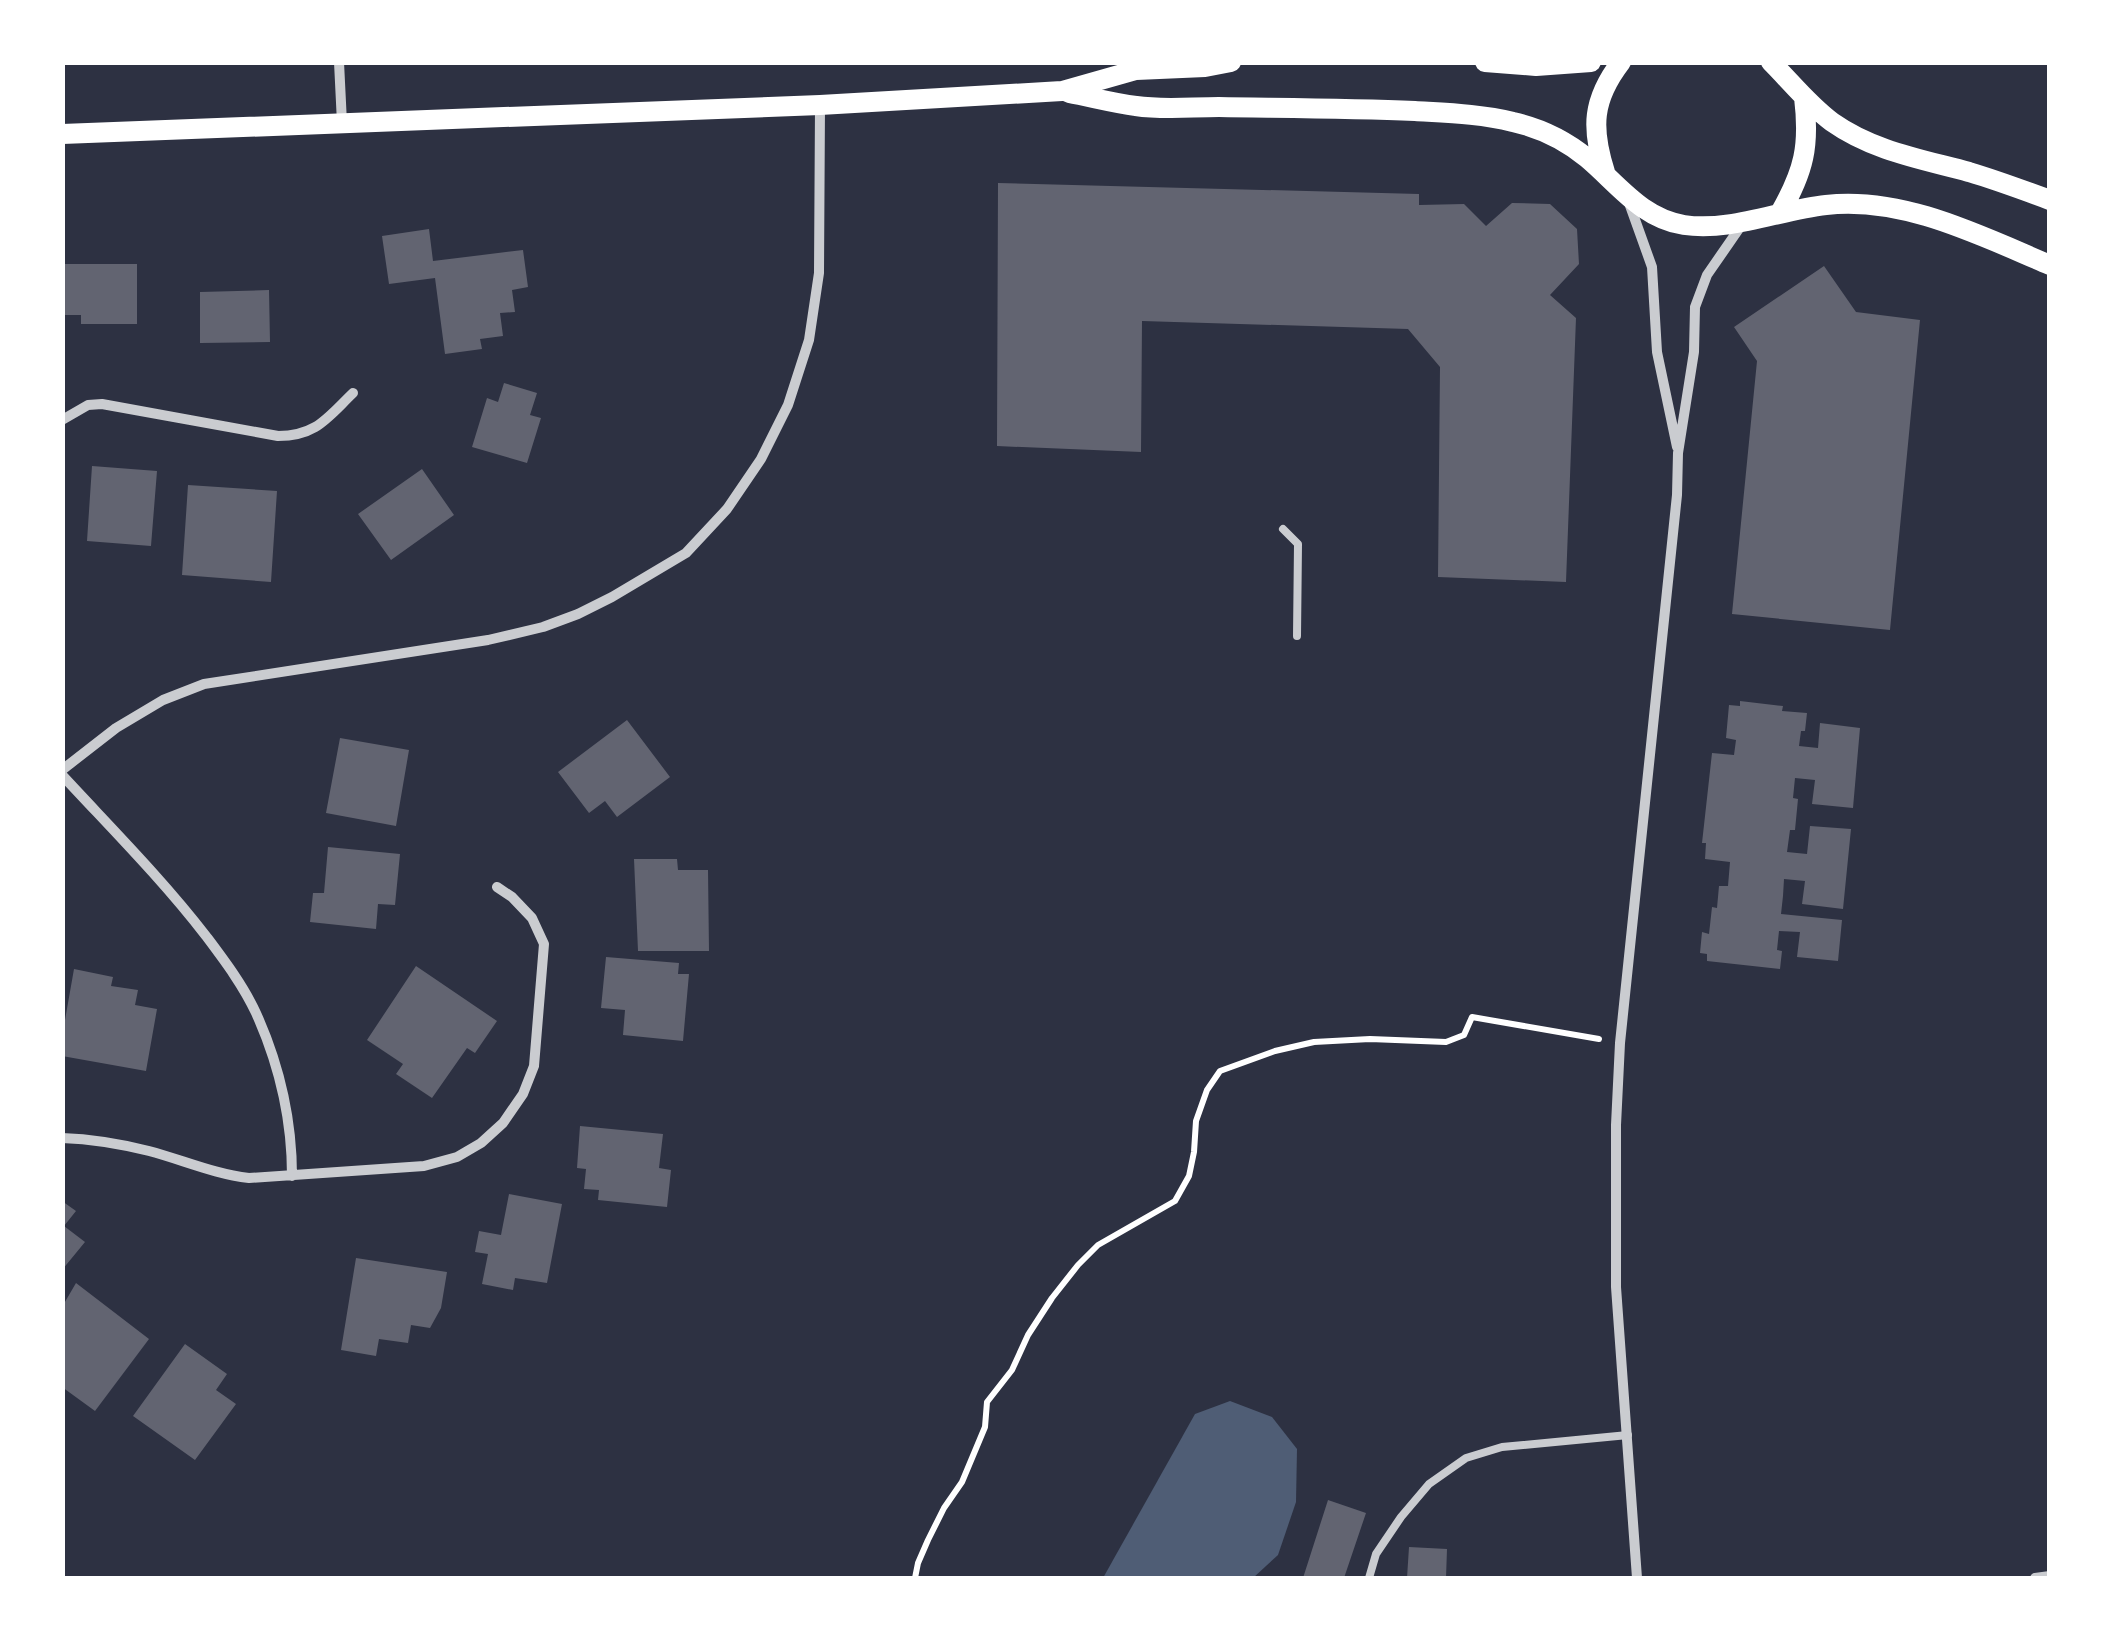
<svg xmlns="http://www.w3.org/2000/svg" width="2112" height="1641" font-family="'Noto Serif',serif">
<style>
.water{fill:#4f5d75}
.building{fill:#626471}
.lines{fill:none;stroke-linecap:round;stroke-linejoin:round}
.path{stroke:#fff;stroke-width:6}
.service{stroke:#caccd0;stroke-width:8}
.minor{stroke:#caccd0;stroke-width:10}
.secondary{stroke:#fff;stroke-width:20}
</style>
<rect width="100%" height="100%" fill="#2d3142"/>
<path class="water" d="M 1230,1401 L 1272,1417 L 1297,1449 L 1296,1502 L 1278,1555 L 1253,1578 L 1103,1578 L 1195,1414 Z"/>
<path class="building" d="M 998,183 L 1419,194 L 1419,205 L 1464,204 L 1486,226 L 1512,203 L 1550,204 L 1577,229 L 1579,264 L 1550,295 L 1576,318 L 1566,582 L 1438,577 L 1440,367 L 1408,329 L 1142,321 L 1141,452 L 997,446 Z
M 429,229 L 433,261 L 523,250 L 528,287 L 512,290 L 515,312 L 500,313 L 503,336 L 480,339 L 482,349 L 445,354 L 435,278 L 389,284 L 382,236 Z
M 62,264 L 137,264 L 137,324 L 81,324 L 81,315 L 62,315 Z
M 1824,266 L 1856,312 L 1920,320 L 1890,630 L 1732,614 L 1757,361 L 1734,327 Z
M 269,290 L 270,342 L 200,343 L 200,292 Z
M 504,383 L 537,393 L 530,415 L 541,418 L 527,463 L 472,447 L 487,398 L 498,402 Z
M 92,466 L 157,471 L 151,546 L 87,541 Z
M 422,469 L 454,515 L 391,560 L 358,514 Z
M 188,485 L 277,491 L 271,582 L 182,575 Z
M 1740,701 L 1783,706 L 1782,711 L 1807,713 L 1805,731 L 1801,731 L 1799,746 L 1818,748 L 1820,723 L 1860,728 L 1853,808 L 1812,804 L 1815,780 L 1795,778 L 1793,798 L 1798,799 L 1795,830 L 1790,830 L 1787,852 L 1807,854 L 1810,826 L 1851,829 L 1843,909 L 1802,904 L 1805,881 L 1784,879 L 1783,896 L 1781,914 L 1842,920 L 1838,961 L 1797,957 L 1800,932 L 1779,931 L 1777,950 L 1782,951 L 1780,969 L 1707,961 L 1707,954 L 1700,953 L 1702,932 L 1709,934 L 1712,907 L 1717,908 L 1719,886 L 1728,886 L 1730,862 L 1705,859 L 1706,843 L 1702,843 L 1712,753 L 1734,755 L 1736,740 L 1726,738 L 1729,705 L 1740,706 Z
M 627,720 L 670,777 L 617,817 L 605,801 L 589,813 L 558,772 Z
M 340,738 L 409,750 L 396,826 L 326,813 Z
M 328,847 L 400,854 L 395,905 L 378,904 L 376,929 L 310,922 L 313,893 L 324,893 Z
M 634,859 L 677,859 L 678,870 L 708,870 L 709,951 L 638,951 Z
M 606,957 L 679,963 L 678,974 L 689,974 L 683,1041 L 623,1035 L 625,1010 L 601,1008 Z
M 416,966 L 497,1021 L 475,1053 L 467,1048 L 432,1098 L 396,1074 L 403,1064 L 367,1040 Z
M 74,969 L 113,977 L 111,986 L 138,990 L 135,1005 L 157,1009 L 146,1071 L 62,1056 L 62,1037 Z
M 580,1126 L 663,1134 L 659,1168 L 671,1170 L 667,1207 L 598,1200 L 599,1190 L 584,1189 L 586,1169 L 577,1168 Z
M 509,1194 L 562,1204 L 547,1283 L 515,1278 L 513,1290 L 482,1284 L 488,1254 L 475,1252 L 479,1231 L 501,1235 Z
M 62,1201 L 76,1211 L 64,1226 L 85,1242 L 62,1270 Z
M 356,1258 L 447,1272 L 441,1308 L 430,1328 L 411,1325 L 408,1343 L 379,1339 L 376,1356 L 341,1350 Z
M 76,1283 L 149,1339 L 95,1411 L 62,1387 L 62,1307 Z
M 185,1344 L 227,1374 L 216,1390 L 236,1404 L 195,1460 L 133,1416 Z
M 1328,1500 L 1366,1513 L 1344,1578 L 1303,1578 Z
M 1409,1547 L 1447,1549 L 1446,1578 L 1407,1578 Z"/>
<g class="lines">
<path class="path" d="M 915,1578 L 918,1563 L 928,1540 L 944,1508 L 962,1482 L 985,1427 L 987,1402 L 1012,1370 L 1028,1335 L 1052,1298 L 1078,1265 L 1098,1245 L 1175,1201 L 1189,1176 L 1194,1152 L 1196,1121 L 1207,1090 L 1220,1071 L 1275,1051 L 1314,1042 L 1370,1039 L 1446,1042 L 1464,1035 L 1472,1017 L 1599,1039"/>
<path class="service" d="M 1283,529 L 1298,544 L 1297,636
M 1369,1578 L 1376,1554 L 1401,1517 L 1429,1484 L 1466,1458 L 1502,1447 L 1628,1435"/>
<path class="minor" d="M 339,62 L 342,123
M 1628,200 L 1652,267 L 1657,352 L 1677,447
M 62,420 L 88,405 L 102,404 L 278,436 C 316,436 327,418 353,393
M 62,770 L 116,728 L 163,700 L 204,684 L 488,640 L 543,627 L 578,614 L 612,597 L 686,553 L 727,509 L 761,459 L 788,405 L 809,340 L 819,273 L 820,106
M 62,775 C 111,828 162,879 206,936 C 224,960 243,985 256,1013 C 279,1064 292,1120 292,1176
M 62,1138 C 91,1139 121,1144 149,1151 C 183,1160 214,1174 249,1178 L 424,1166 L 457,1157 L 481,1143 L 503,1123 L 523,1094 L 534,1066 L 544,944 L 532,918 L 512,897 L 497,887
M 1637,1578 L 1616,1287 L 1616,1125 L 1620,1043 L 1677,495 L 1678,453 L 1694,352 L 1695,307 L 1707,275 L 1743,223
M 2035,1578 L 2050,1576"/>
<path class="secondary" d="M 1485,62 L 1536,66 L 1591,62
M 1771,62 C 1791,82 1809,105 1832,122 C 1873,151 1921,159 1969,172 C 1996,180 2023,190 2050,200
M 1069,93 C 1091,97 1113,103 1136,106 C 1162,110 1191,107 1219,107 C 1284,108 1350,108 1415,111 C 1447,113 1481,114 1513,122 C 1540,128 1565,140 1587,158 C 1618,184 1641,218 1684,225 C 1731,232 1779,210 1826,205 C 1903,196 1981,236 2050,265
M 62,134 L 820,105 L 1062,91 L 1136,70 L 1205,67 L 1231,62
M 1605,172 C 1591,128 1592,100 1621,62
M 1780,213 C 1804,171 1810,146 1804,97"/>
</g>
<rect width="2112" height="1641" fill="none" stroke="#ffffff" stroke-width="130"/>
</svg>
